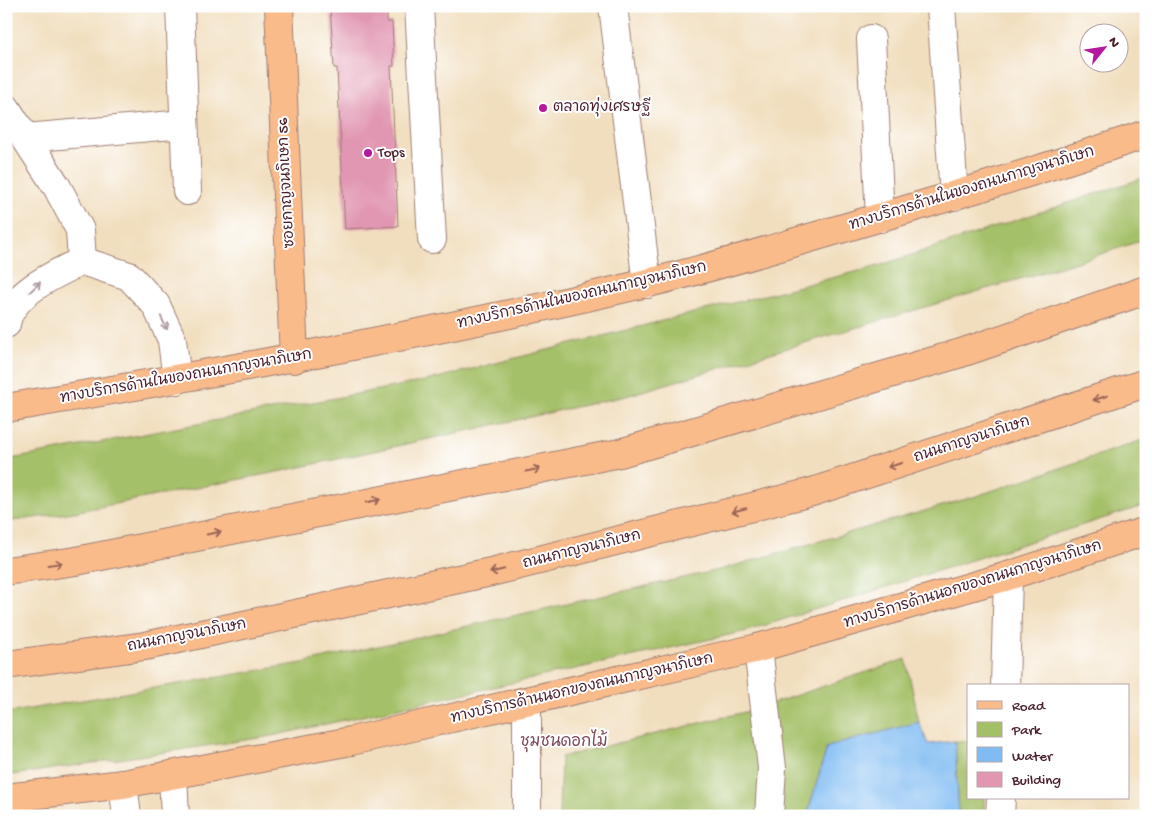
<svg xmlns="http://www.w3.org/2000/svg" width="1152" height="822" font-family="'Gochi Hand','Playpen Sans Thai',sans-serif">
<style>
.green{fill:#a4c067;stroke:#777049}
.water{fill:#80bcf3;stroke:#656e8f}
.building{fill:#e196b1}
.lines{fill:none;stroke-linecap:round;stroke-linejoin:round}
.minor-casing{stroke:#9e7e74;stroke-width:30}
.major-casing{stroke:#9e7e74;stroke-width:30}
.highway-casing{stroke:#9e7e74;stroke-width:30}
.minor{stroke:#fff;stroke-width:28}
.major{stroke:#fabb8b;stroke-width:28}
.highway{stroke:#fabb8b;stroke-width:28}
.oneway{stroke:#ae9aa0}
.oneway2{stroke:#996556}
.poi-dot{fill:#b5179e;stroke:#fff;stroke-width:2}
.labels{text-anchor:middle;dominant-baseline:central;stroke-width:4;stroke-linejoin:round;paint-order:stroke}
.poi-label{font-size:15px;fill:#4a1f2b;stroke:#fff;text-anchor:start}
.street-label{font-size:15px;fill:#4a1f2b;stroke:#fff}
.neighbourhood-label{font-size:16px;fill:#7f495a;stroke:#fff}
</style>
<rect width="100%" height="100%" fill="#fff"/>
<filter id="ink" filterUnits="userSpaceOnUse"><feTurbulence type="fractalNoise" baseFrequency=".02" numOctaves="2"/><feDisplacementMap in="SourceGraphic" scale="10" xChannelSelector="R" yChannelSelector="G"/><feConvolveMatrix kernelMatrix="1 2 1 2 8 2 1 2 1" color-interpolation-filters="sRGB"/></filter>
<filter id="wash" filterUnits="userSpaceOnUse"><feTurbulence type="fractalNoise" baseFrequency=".0096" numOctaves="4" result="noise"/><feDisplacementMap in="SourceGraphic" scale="20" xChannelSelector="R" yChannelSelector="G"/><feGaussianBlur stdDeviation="1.12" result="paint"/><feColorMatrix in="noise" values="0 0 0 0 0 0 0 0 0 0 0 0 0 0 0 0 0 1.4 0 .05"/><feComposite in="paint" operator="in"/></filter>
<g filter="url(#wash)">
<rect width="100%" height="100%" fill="#f1debe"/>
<path class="green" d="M 1146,177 L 1146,239 L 1077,262 L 626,396 L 287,470 L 74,512 L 6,522 L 6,460 L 425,381 L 875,267 Z
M 1146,439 L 1146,505 L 747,631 L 272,736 L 6,776 L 6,713 L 302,663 L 723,569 L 973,497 Z
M 906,659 L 919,722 L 827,747 L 809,809 L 809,816 L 559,816 L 561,757 L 749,711 Z
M 955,741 L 968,741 L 968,798 L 984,798 L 984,816 L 959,816 Z"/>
<path class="water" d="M 919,722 L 928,744 L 955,741 L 959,816 L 809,816 L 809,809 L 827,747 Z"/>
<g id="blocks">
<path class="building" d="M 330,6 L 387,6 L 387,22 L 392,22 L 394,66 L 391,66 L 398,226 L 345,229 L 337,68 L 334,68 Z"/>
</g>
</g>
<g filter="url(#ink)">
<use href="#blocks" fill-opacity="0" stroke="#9e7e74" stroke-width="1"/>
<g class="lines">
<g class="minor-casing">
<path id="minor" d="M 180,6 L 187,191
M 419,6 L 432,239
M 613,6 L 647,284
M 941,6 L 954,196
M 871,39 L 880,218
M 6,108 L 57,187 L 80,230 L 82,261
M 26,138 L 184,124
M 6,324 C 11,293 57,273 82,261 L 129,276 L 156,305 L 172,340 L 177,380
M 758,648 L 772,768 L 769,816
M 1005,686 L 1008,576
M 527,702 L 527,816
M 173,775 L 175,816
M 123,784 L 127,816
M 1000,816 L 1001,798"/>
</g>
<g class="major-casing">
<path id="major" d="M 279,6 L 294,359
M 6,408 C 220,372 432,334 643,284 C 706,270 768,250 830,232 C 936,201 1042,170 1146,134
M 6,798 L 123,784 L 351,741 L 758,648 L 1008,576 L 1146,531"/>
</g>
<g class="highway-casing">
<path id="highway" d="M 6,571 L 76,561 L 620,453 L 961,353 L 1146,290
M 6,665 L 145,646 L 491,572 L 812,492 L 1146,383"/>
</g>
<use href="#minor" class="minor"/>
<use href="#major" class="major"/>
<use href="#highway" class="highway"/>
</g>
<defs><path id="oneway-shaft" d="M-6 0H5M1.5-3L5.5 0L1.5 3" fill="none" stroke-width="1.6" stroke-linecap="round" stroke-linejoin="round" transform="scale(1.25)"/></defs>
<g class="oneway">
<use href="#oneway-shaft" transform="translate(35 287) rotate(-44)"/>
<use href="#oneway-shaft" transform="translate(164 323) rotate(65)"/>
</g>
<g class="oneway2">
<use href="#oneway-shaft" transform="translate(1100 398) rotate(162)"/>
<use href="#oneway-shaft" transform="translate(895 465) rotate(162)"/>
<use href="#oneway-shaft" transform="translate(533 470) rotate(-11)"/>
<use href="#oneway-shaft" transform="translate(373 501) rotate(-11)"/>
<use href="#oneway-shaft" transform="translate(739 510) rotate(166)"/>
<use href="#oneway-shaft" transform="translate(214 533) rotate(-12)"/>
<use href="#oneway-shaft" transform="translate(55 564) rotate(-8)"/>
<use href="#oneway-shaft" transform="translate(497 571) rotate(166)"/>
</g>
</g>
<g class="poi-dot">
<circle cx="543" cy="108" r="5"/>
<circle cx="368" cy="153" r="5"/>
</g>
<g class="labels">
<g class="poi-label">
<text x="553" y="108">ตลาดทุ่งเศรษฐี</text>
<text x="378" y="153">Tops</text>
</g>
<g class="street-label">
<text transform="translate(287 183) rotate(-93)">ซอยกาญจนภิเษก 56</text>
<text transform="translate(972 189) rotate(-17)">ทางบริการด้านในของถนนกาญจนาภิเษก</text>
<text transform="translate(582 296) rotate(-13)">ทางบริการด้านในของถนนกาญจนาภิเษก</text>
<text transform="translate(186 377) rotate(-10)">ทางบริการด้านในของถนนกาญจนาภิเษก</text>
<text transform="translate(972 440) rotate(-18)">ถนนกาญจนาภิเษก</text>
<text transform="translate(582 550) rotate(-14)">ถนนกาญจนาภิเษก</text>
<text transform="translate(973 585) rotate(-17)">ทางบริการด้านนอกของถนนกาญจนาภิเษก</text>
<text transform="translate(187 636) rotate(-11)">ถนนกาญจนาภิเษก</text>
<text transform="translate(582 689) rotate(-13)">ทางบริการด้านนอกของถนนกาญจนาภิเษก</text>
</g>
<g class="neighbourhood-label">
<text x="564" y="743">ชุมชนดอกไม้</text>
</g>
</g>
<rect width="1152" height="822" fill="none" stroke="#fff" stroke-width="25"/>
<rect x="967" y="684" width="162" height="115" fill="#ffffff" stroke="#b7a5aa"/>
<rect x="977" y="701" width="25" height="8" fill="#fabb8b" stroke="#b7a5aa"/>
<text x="1012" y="710" font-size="15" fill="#4a1f2b">Road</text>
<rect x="977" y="722" width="25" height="15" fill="#a4c067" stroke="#b7a5aa"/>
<text x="1012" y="734" font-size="15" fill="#4a1f2b">Park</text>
<rect x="977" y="747" width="25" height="15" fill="#80bcf3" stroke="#b7a5aa"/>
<text x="1012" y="760" font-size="15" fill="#4a1f2b">Water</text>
<rect x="977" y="772" width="25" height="15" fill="#e196b1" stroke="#b7a5aa"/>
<text x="1012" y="784" font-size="15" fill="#4a1f2b">Building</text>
<g transform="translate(1104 48) rotate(60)"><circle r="24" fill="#ffffff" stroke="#b7a5aa"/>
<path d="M0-4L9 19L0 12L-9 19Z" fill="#b5179e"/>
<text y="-8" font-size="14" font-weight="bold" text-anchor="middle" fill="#4a1f2b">N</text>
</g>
</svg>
